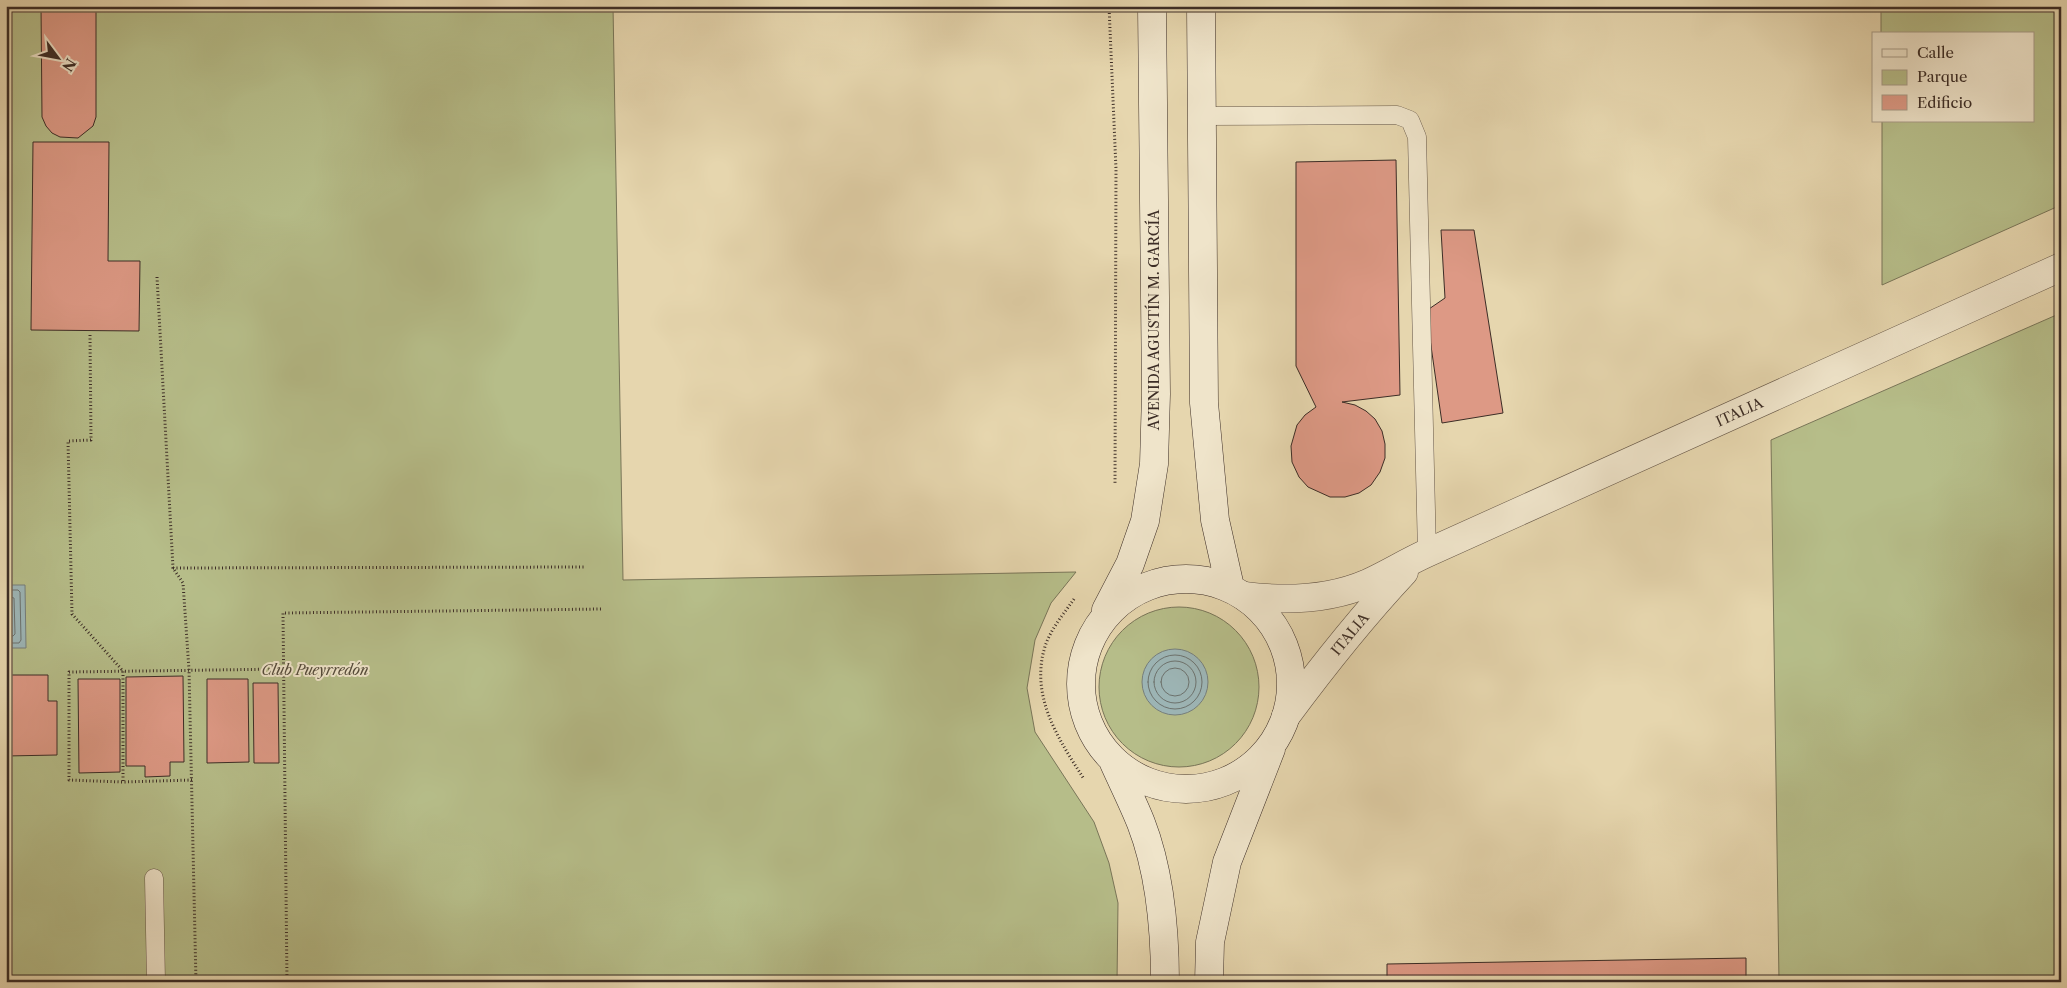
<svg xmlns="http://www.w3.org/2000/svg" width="2067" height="988" font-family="'Libre Caslon Text',serif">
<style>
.green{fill:#b6bd89;stroke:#797558}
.water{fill:#9db6b7;stroke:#767f7d}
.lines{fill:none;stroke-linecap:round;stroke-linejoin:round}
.shore{stroke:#6c726e;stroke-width:1}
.building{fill:#dd9985;stroke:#3c2d26}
.service-casing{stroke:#665748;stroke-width:19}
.tertiary-casing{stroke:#665748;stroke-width:29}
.secondary-casing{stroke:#3c2d26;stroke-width:29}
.path{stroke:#3c2d26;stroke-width:3;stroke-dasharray:1 2.5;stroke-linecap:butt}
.service{stroke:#efe4ca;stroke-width:18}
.tertiary{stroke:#efe4ca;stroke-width:28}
.secondary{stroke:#efe4ca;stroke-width:28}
.labels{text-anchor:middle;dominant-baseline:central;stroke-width:4;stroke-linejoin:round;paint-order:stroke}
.street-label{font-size:14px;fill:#3c2d26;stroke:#efe4ca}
.park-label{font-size:14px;font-style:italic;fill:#544a3a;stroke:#efe4ca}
</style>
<rect width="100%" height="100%" fill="#e6d6ae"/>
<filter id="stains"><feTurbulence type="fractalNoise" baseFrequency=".004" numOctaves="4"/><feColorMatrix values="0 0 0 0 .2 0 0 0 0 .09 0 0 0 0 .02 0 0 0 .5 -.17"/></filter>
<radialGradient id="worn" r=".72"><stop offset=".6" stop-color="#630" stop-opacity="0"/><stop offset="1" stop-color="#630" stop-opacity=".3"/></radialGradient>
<path class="green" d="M 6,6 L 613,6 L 623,580 L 1076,572 L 1051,603 L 1035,640 L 1027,688 L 1035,732 L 1094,822 L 1109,863 L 1118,903 L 1117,982 L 6,982 Z
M 1881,6 L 2061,6 L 2061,205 L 1882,285 L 1882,121 L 2033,121 L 2033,34 L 1881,34 Z
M 2061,313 L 2061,982 L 1779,982 L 1771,440 Z
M1099 687a80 80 0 1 1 160 0a80 80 0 1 1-160 0Z"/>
<path class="water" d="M 6,585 L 25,585 L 26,648 L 6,648 Z
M1142 682a33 33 0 1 1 66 0a33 33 0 1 1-66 0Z"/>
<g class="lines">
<path class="shore" d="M 6,590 L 18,590 L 20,592 L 21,640 L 19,643 L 6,643
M 6,596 L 14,598 L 15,634 L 13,636 L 6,637
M1148 682a27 27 0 1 1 54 0a27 27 0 1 1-54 0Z
M1154 682a21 21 0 1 1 42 0a21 21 0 1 1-42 0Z
M1161 682a14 14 0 1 1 28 0a14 14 0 1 1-28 0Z"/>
</g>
<path class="building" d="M 41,6 L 96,6 L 96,117 L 93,126 L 78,138 L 60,137 L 52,133 L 46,126 L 42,117 Z
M 33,142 L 109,142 L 108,261 L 140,261 L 139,331 L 31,330 Z
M 1396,160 L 1400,395 L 1342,402 L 1355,405 L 1366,411 L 1375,419 L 1382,431 L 1385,444 L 1385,458 L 1380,472 L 1371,485 L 1359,493 L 1345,497 L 1330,497 L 1308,487 L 1299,477 L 1292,462 L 1291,446 L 1297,425 L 1305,415 L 1316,407 L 1296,366 L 1296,162 Z
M 1441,230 L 1474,230 L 1503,413 L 1442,423 L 1426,311 L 1445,298 Z
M 6,675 L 48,675 L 48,701 L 57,701 L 57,755 L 6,756 Z
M 183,676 L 184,762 L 170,762 L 170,776 L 145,777 L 145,766 L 126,766 L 126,677 Z
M 78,679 L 120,679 L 120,772 L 79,773 Z
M 207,679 L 248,679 L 249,762 L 207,763 Z
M 253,683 L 278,683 L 279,763 L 254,763 Z
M 1746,958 L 1746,982 L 1387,982 L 1387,964 Z"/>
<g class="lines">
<g class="service-casing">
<path id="service" d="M 1203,116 L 1397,115 L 1410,120 L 1417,137 L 1427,553
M 154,878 L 156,982"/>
</g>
<g class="tertiary-casing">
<g id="tertiary">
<path id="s1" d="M 1244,596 C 1285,601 1329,600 1368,583 C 1388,574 1407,562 1427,553 L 2061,267"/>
<path id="s2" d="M 1286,716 C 1323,666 1361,618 1404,572"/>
</g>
</g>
<g class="secondary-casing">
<path id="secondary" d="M 1201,6 L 1204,403 L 1215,520 L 1230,587
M1081 684a105 105 0 1 1 210 0a105 105 0 1 1-210 0Z
M 1106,610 L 1130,564 L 1145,521 L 1154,464 L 1156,394 L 1152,6
M 1114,763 C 1123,783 1133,803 1141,823 C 1160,872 1165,929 1165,982
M 1209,982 L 1210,942 L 1227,862 L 1271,749"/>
</g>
<path class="path" d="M 1109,6 L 1116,169 L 1115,485
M 157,277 L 173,568 L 183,583 L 189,670 L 196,982
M 90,335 L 91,440 L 68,441 L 72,614 L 123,671 L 123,782
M 173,568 L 585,567
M 1074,599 C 1063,615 1049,631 1044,650 C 1031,698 1059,740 1084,779
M 192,780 L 123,782 L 69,780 L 69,672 L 284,669
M 287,982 L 283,613 L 602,609"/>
<use href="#service" class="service"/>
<use href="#tertiary" class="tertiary"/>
<use href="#secondary" class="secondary"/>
</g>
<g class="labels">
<g class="street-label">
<text transform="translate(1154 320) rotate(-90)">AVENIDA AGUSTÍN M. GARCÍA</text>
<text stroke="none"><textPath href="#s1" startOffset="535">ITALIA</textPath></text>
<text stroke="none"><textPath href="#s2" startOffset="104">ITALIA</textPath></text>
</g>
<g class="park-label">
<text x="315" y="670">Club Pueyrredón</text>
</g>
</g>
<rect width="2067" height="988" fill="none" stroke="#e6d6ae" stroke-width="25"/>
<rect x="8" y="8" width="2052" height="973" fill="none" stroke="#3c2d26" stroke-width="2.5"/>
<rect x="12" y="12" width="2042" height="963" fill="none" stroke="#3c2d26"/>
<rect x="1872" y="32" width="162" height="90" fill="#efe4ca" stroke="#a79b88"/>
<rect x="1882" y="49" width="25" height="8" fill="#efe4ca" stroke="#a79b88"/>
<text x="1917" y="58" font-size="15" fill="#3c2d26">Calle</text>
<rect x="1882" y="70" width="25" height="15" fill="#b6bd89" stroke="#a79b88"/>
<text x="1917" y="82" font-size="15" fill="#3c2d26">Parque</text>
<rect x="1882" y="95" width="25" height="15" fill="#dd9985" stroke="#a79b88"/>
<text x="1917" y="108" font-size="15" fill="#3c2d26">Edificio</text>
<g transform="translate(58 58) rotate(122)" stroke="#efe4ca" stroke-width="4" paint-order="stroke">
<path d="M0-4L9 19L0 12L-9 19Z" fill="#3c2d26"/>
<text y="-8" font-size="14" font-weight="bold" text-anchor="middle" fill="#3c2d26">N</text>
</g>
<rect width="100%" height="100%" filter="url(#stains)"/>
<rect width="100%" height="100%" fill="url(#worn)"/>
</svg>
